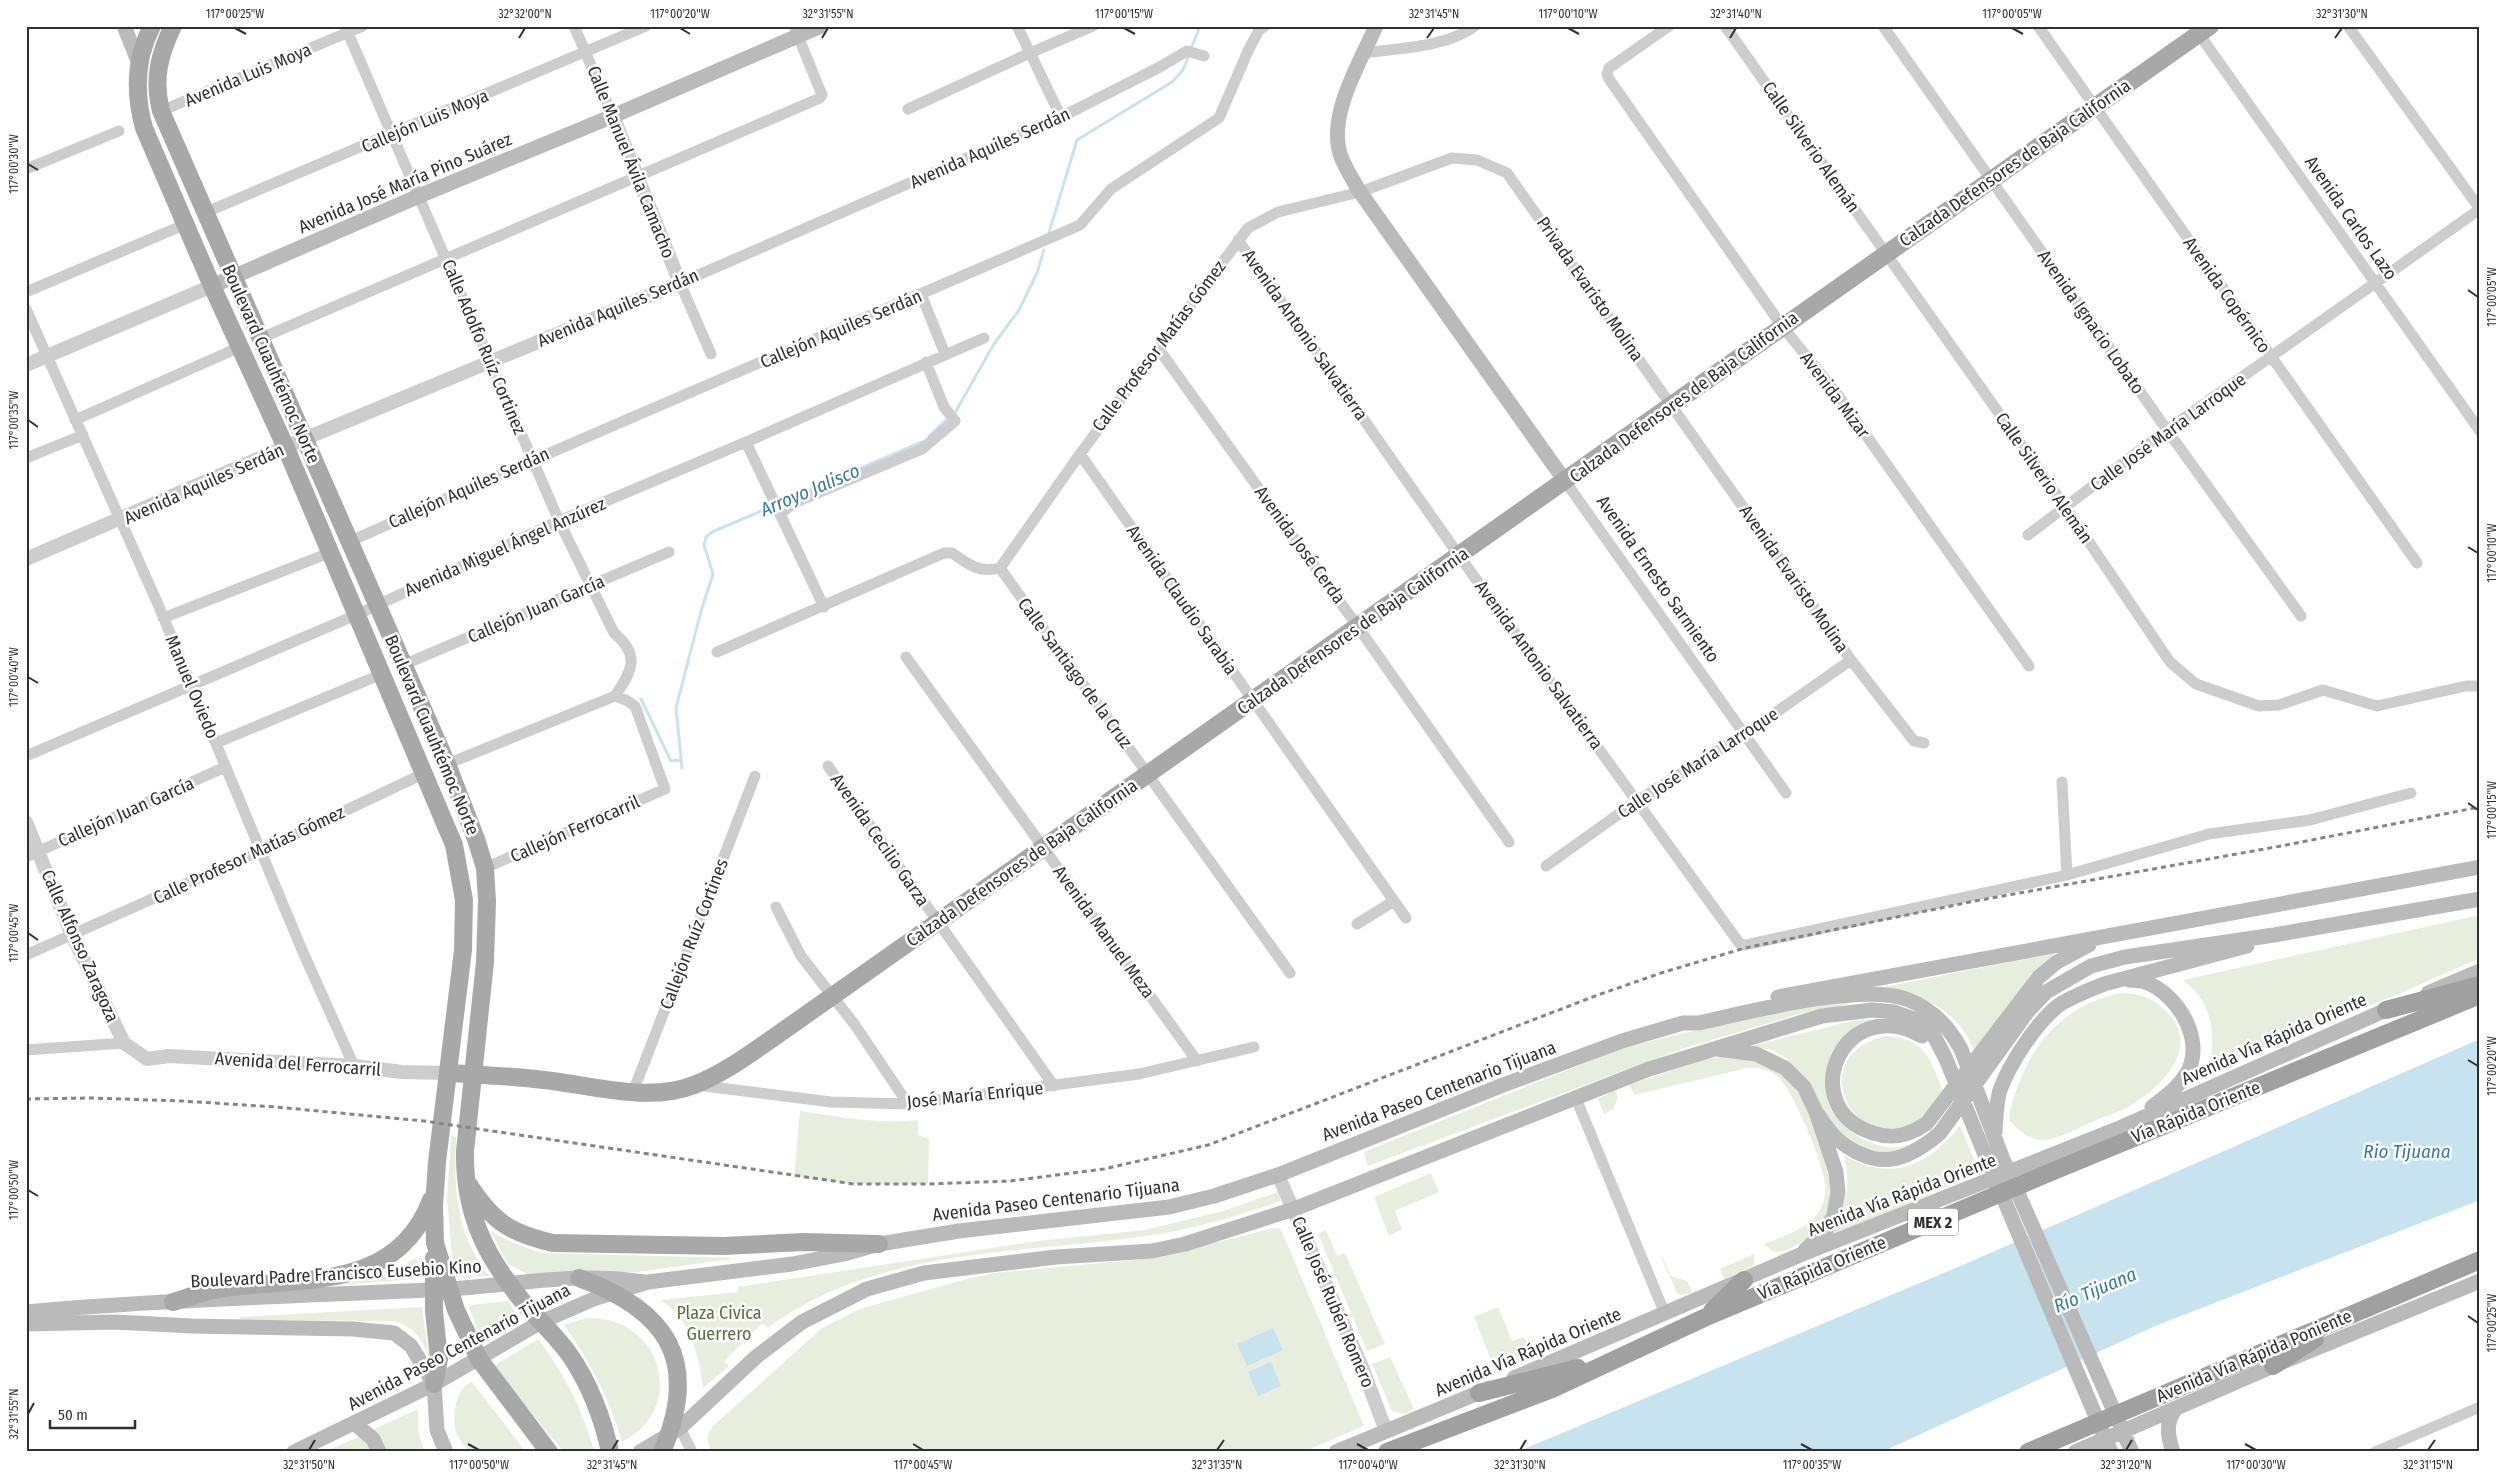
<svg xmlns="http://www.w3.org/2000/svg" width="2506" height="1478" font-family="'Fira Sans Condensed',sans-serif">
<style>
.green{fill:#e8eedd}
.water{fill:#c8e3f0}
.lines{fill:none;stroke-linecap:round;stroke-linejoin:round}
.stream{stroke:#c8e3f0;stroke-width:3}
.minor{stroke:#cdcdcd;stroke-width:11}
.tertiary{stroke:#cdcdcd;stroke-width:14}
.secondary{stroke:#bababa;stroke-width:15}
.primary{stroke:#a8a8a8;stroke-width:18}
.trunk{stroke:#a0a0a0;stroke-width:18}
.rail{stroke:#858585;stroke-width:3;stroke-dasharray:5 4;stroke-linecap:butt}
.ticks{fill:none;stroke:#303030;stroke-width:2}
.labels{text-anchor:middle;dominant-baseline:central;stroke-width:5;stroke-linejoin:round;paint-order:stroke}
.shield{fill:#fff;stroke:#6e6e6e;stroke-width:1}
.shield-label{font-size:16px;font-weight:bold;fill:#303030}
.street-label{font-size:18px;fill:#303030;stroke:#fff}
.park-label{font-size:18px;fill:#577139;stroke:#fff}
.water-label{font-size:19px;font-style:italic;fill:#367b9b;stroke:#fff}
.neatline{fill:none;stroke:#303030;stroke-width:2}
.ticks-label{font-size:12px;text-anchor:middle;fill:#303030}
</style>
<rect width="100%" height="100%" fill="#fff"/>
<path class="green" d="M 2480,915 L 2480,958 L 2396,995 L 2211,1068 C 2213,1030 2215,1005 2183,980 Z
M 2056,953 L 2022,987 L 1975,1052 C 1956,1008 1927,998 1884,987 Z
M 2121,993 C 2142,994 2152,997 2168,1013 C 2198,1045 2168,1080 2139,1100 C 2126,1110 2109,1115 2094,1121 C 2081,1127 2058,1139 2044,1140 C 2029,1141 2018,1130 2009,1120 C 2010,1107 2014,1096 2019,1083 C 2038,1035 2069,1004 2121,993 Z
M 1856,1001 L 1835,1008 L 1799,1014 L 1681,1049 L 1368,1166 L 1364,1152 L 1617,1050 L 1675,1035 L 1810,1006 Z
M 1875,1019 L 1890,1021 L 1855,1032 C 1849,1044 1829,1075 1827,1087 C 1823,1118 1861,1144 1888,1147 C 1899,1148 1908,1145 1918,1141 L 1900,1152 L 1885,1153 L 1864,1148 L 1831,1126 L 1806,1081 L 1785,1057 L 1772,1050 L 1751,1046 L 1852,1021 Z
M 1885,1036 C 1924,1038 1931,1058 1943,1092 C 1934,1102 1926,1116 1915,1123 C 1857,1159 1800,1057 1885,1036 Z
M 1723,1057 C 1734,1058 1765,1059 1772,1065 C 1802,1087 1814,1123 1825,1157 C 1828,1167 1833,1180 1833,1190 C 1831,1212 1821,1233 1800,1243 C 1792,1248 1781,1254 1772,1251 L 1764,1244 C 1783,1236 1812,1228 1821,1208 C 1825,1200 1827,1190 1825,1182 C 1821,1159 1793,1089 1776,1075 C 1767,1068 1758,1068 1747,1068 L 1635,1095 L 1629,1085 L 1705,1059 Z
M 1615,1090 L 1618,1098 L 1613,1109 L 1604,1114 L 1598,1099 Z
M 800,1111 C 841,1117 876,1124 918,1120 L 918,1135 L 929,1139 L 928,1184 L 854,1184 L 794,1177 Z
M 1960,1126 L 1980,1173 L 1831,1236 C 1847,1206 1851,1188 1844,1155 C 1891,1183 1927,1166 1960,1126 Z
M 451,1136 L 456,1137 C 454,1191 455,1231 489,1276 L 456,1277 L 453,1268 L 447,1199 Z
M 1431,1173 L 1439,1192 L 1395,1211 L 1402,1229 L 1389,1236 L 1374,1197 Z
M 1278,1192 L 1281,1201 C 1237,1216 1192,1230 1146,1236 C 1021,1254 873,1248 768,1328 L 762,1323 L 724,1361 L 729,1366 L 703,1388 C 699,1355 691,1320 661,1300 L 738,1292 L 738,1287 L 1038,1241 L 1145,1230 L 1223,1211 Z
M 1274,1228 L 1280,1229 L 1283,1234 L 1364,1426 L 1303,1452 L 711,1452 L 707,1437 L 713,1426 L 822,1328 L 860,1309 L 970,1278 L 995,1273 L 1154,1258 Z
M 1326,1230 L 1337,1256 L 1345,1253 L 1385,1344 L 1367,1351 L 1318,1234 Z
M 490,1231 L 511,1242 L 541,1253 L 739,1258 L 638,1272 L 529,1275 L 508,1264 Z
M 1754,1254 L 1754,1264 L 1751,1267 L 1724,1279 L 1720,1269 Z
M 1662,1256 L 1671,1276 L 1687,1281 L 1692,1293 L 1682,1295 L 1677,1293 L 1661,1257 Z
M 415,1258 L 418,1261 L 419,1275 L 414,1279 L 313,1287 L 386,1276 Z
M 508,1301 L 518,1317 L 481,1339 L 469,1307 L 471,1305 Z
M 422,1307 L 429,1358 C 423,1339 414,1326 393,1321 L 240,1320 L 240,1317 Z
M 1498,1307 L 1512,1341 L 1524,1337 L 1534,1356 L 1495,1370 L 1474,1317 Z
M 587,1318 C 661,1315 689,1408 622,1442 C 610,1400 590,1361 564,1325 Z
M 538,1339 C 564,1373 582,1409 594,1450 L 564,1452 L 508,1385 L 495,1365 Z
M 1390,1357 L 1414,1409 L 1403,1414 L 1392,1411 L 1372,1364 Z
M 472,1382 L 526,1452 L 469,1452 C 464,1446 459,1439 456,1432 C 452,1417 455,1388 472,1382 Z
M 418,1409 L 418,1432 L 425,1452 L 325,1452 Z"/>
<path class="water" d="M 2480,1039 L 2480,1200 L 2155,1326 L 1882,1452 L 1517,1452 L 1965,1264 Z
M 1273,1328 L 1283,1350 L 1247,1366 L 1237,1344 Z
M 1271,1362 L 1281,1386 L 1258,1396 L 1248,1372 Z"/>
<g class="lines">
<path class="stream" d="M 1191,49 L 1200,26
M 1048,236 L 1077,140 L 1172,82 L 1183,70 L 1189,55
M 929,436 L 956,411 L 994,344 L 1019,310 L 1037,273 L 1044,250
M 779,503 L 922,442
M 641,699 L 671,761 L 681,760
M 682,768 L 676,708 L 701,611 L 713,574 L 704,545 L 706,537 L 712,532 L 773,506"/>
<path class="minor" d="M 345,26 L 559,521 L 614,633 C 641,655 632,671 615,696 L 626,700 L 635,706 L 665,789 L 485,868
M 574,26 L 613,116
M 1017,26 L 1061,117
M 1669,26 L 1609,68 L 1607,74 L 1609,79 L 1782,326 L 1837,394 L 2029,666
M 1725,26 L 2066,508 L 2170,662 L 2196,684 L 2259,706 L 2279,705 L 2323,690 L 2377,706 L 2466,686 L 2480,686
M 1883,26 L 2167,430 L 2301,616
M 2038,26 L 2417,563
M 2348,26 L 2480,209
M 2199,34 L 2480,431
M 1364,53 C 1399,48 1445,48 1475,26
M 908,109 L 1030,53 L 1093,26
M 161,111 L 363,26
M 26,169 L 119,131
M 204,213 L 646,26
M 1238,240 L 1460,557 L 1740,944 L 1745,945 L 2067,875 L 2209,834 L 2310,820 L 2411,793
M 26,292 L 186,224
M 921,294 L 945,354
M 26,309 L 157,602 L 302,950 L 354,1066
M 259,339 L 820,98 L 822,95 L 794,26
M 1158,348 L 1358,627 L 1509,842
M 711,354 L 680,283 L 1061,117 L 1158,68 L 1187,51 L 1204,56
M 75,420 L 240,347
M 746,442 L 824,607
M 1080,454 L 1406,918
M 26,458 L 83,435
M 1565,481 L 1786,793
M 780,514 L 794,503 L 922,449 L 955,421 L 944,407 L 926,362
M 2028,535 L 2167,430 L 2480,209
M 351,541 C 592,432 837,331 1080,225 L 1111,189 L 1219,118 L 1248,51 L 1259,30 L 1265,26
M 1000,568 L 1080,454 L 1248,228 L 1278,212 L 1360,192 L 1452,158 L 1477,160 L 1507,173 L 1851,660 L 1914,741 L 1924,743
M 1000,568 L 1290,973
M 163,618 L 329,553
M 717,652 L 944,553 L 952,553 C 969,565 979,573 1000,568
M 906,657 L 1197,1061
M 403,665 L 669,552
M 216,743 L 382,674
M 26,756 L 356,615 L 559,521 L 746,442 L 984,338
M 447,764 L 615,696
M 828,766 L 1054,1086
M 2062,782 L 2067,875
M 26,857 L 225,767
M 1546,866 L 1637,801 L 1745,734 L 1851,660
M 776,907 L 801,956 L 855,1025 L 908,1104
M 1357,924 L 1394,901
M 26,955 L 260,851 L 425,773
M 26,1050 L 124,1043
M 696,1085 L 831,1102 L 908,1104 L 1139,1074 L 1254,1047
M 633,1092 L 755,776
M 1575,1096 L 1665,1314
M 680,1428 L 692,1452
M 2375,1452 L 2480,1407"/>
<path class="tertiary" d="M 26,365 L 212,286
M 26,559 L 304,439 L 680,283 L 613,116
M 26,822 L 72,935 L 124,1043 L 147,1059 L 169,1056 L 354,1066 L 402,1072 L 449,1073
M 1278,1175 L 1362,1367 L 1386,1431"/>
<path class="secondary" d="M 124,26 L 138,61
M 1376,26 C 1360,63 1328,114 1340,154 C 1345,168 1353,180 1360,192 L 1565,481
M 212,286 L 419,196 L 613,116 L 821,26
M 2129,980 C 2134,981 2140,980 2145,982 C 2177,993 2206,1040 2187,1073 C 2178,1088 2165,1097 2152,1107
M 2428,993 L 2480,971
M 1778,997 L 2480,867
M 1922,1036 C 1842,991 1794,1108 1873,1133 C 1893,1140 1910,1135 1927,1123 L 2039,977 L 2057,962 L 2089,945
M 1717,1049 L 1756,1054 L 1785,1068 L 1804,1087 L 1816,1112 L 1836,1172 L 1838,1192 L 1834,1215 L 1826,1231 L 1805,1250
M 1816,1112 C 1823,1121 1829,1132 1837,1139 C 1876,1171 1905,1163 1940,1133 L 2028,1011 L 2046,992 L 2091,966 L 2125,957 L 2274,935 L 2480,899
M 1995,1132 C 1996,1118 1996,1103 2000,1090 C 2010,1063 2036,1023 2059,1005 C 2073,996 2089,990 2104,984 L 2247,946
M 26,1312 C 167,1299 308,1296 449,1289 C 514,1285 579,1271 644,1282
M 26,1324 L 115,1322 L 192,1326 L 353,1329 L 394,1333 L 411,1346 L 434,1384 L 437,1430 L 446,1452
M 1514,1378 L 1800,1255 L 2117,1129 L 2395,1006
M 354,1423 L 373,1439 L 379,1452
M 294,1452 L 434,1384 L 541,1322 L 596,1298 L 648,1282 L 792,1264 L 844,1254 L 879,1244 L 959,1231 L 1169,1207 L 1214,1196 L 1278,1175 L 1503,1085 L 1622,1041 L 1683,1023 L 1699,1023 C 1748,1012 1860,983 1906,999 C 1932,1008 1949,1027 1961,1049 L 2002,1157 L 2132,1452
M 640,1452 L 680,1428 L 756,1357 L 802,1322 L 867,1289 L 924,1273 L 1056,1257 L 1152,1251 L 1185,1244 L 1294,1209 L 1649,1069 L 1822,1016 L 1872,1010 L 1894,1012 L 1917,1020 L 1933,1034 L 1946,1059 L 1988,1162 L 2111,1452
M 1336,1452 L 1490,1388
M 2075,1452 L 2273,1366 L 2480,1281
M 2173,1452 C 2168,1437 2165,1423 2175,1410"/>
<path class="primary" d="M 152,26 C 135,59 134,92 144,128 L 212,286 L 286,448 L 454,845 L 464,900 L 463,950 L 437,1162 L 434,1206 L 435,1243 L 456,1310 L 479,1359 L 549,1452
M 173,26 C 159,55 153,80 161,111 L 447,764 L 476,839 L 485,868 L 487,901 L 485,962 L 465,1151 C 464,1213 485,1256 524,1303 C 539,1320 556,1336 569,1354 C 589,1382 603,1419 610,1452
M 449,1073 C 480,1075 512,1076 544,1080 C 591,1085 648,1103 694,1085 C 723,1074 748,1055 773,1038 L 2210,26
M 469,1185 C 493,1222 510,1233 553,1243 L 723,1246 L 804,1242 L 879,1244
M 579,1278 C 667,1310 701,1360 662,1452
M 173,1302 C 189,1297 207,1290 224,1288 C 304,1277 397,1291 431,1200
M 434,1384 L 439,1359 L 434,1311 L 434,1258"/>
<path class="trunk" d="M 2386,1010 L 2480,985
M 1712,1311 L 1744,1280
M 2273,1366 L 2315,1339
M 1479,1393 L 1578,1368
M 1387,1452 L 1552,1389 L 1704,1318 L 2056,1170 L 2480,995
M 2028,1452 L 2480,1260"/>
<path class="rail" d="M 26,1099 L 91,1098 L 182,1101 L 276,1107 L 424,1121 L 854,1184 L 928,1184 L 1010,1181 L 1104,1169 L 1208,1145 L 1595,996 L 1664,972 L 1745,948 L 1975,901 L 2281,846 L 2480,807"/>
</g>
<path class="ticks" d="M 235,28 L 246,34M 680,28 L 690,34M 1124,28 L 1135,34M 1568,28 L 1579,34M 2012,28 L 2023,34M 519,38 L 525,28M 822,38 L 828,28M 1427,38 L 1434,28M 1730,38 L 1736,28M 2335,38 L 2342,28M 28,164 L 38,170M 2468,290 L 2478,297M 28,420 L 38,427M 2468,547 L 2478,553M 28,677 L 38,683M 2468,803 L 2478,810M 28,933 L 38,940M 2468,1060 L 2478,1066M 28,1190 L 38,1196M 2468,1316 L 2478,1323M 28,1414 L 34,1403M 468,1444 L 479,1450M 913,1444 L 923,1450M 1357,1444 L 1368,1450M 1801,1444 L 1812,1450M 2245,1444 L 2256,1450M 309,1450 L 315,1440M 612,1450 L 618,1440M 1217,1450 L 1224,1440M 1520,1450 L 1526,1440M 2126,1450 L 2132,1440M 2428,1450 L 2435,1440"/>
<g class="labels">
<rect class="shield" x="1908" y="1208.5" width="50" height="27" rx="4"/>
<g class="shield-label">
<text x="1933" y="1222">MEX 2</text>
</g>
<g class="street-label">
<text transform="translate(248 75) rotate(-23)">Avenida Luis Moya</text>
<text transform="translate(425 121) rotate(-23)">Callejón Luis Moya</text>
<text transform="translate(1811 147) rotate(55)">Calle Silverio Alemán</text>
<text transform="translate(990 148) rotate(-24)">Avenida Aquiles Serdán</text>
<text transform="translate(631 162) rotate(68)">Calle Manuel Ávila Camacho</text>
<text transform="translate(2015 163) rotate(-35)">Calzada Defensores de Baja California</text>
<text transform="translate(405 183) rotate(-23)">Avenida José María Pino Suárez</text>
<text transform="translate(2351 218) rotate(55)">Avenida Carlos Lazo</text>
<text transform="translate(1590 289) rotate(55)">Privada Evaristo Molina</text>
<text transform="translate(2227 295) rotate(55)">Avenida Copérnico</text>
<text transform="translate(618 308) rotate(-23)">Avenida Aquiles Serdán</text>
<text transform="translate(2091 322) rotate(55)">Avenida Ignacio Lobato</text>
<text transform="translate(841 329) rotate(-23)">Callejón Aquiles Serdán</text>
<text transform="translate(1305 335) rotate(55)">Avenida Antonio Salvatierra</text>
<text transform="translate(1159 346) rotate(-53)">Calle Profesor Matías Gómez</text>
<text transform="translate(484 347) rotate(67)">Calle Adolfo Ruíz Cortinez</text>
<text transform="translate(271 364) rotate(66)">Boulevard Cuauhtémoc Norte</text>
<text transform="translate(1835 395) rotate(53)">Avenida Mizar</text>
<text transform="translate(1684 397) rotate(-36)">Calzada Defensores de Baja California</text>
<text transform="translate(2168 432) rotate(-36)">Calle José María Larroque</text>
<text transform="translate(2044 478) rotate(55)">Calle Silverio Alemán</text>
<text transform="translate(204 484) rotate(-24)">Avenida Aquiles Serdán</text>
<text transform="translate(469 488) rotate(-24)">Callejón Aquiles Serdán</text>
<text transform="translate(1300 545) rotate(54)">Avenida José Cerda</text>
<text transform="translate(505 547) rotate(-24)">Avenida Miguel Ángel Anzúrez</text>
<text transform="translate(1658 579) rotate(55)">Avenida Ernesto Sarmiento</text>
<text transform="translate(1794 579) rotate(55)">Avenida Evaristo Molina</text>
<text transform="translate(1182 600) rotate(55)">Avenida Claudio Sarabia</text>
<text transform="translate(536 609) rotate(-23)">Callejón Juan García</text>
<text transform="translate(1353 631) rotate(-35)">Calzada Defensores de Baja California</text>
<text transform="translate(1539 665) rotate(54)">Avenida Antonio Salvatierra</text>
<text transform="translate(1075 673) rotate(54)">Calle Santiago de la Cruz</text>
<text transform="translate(192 687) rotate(67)">Manuel Oviedo</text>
<text transform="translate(432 735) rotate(67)">Boulevard Cuauhtémoc Norte</text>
<text transform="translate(1698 763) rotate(-33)">Calle José María Larroque</text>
<text transform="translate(126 812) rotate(-24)">Callejón Juan García</text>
<text transform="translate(575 829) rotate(-24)">Callejón Ferrocarril</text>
<text transform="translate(880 840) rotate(55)">Avenida Cecilio Garza</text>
<text transform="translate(249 855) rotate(-25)">Calle Profesor Matías Gómez</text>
<text transform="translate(1022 863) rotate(-35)">Calzada Defensores de Baja California</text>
<text transform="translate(1104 932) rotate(54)">Avenida Manuel Meza</text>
<text transform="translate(694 934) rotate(-69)">Callejón Ruíz Cortines</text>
<text transform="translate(80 946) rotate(66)">Calle Alfonso Zaragoza</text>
<text transform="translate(2274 1039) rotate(-24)">Avenida Vía Rápida Oriente</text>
<text transform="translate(298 1064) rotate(4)">Avenida del Ferrocarril</text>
<text transform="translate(1439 1091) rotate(-21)">Avenida Paseo Centenario Tijuana</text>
<text transform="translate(975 1095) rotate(-6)">José María Enrique</text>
<text transform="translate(2196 1112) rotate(-22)">Vía Rápida Oriente</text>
<text transform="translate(1902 1195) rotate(-21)">Avenida Vía Rápida Oriente</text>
<text transform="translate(1056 1200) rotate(-7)">Avenida Paseo Centenario Tijuana</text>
<text transform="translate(1822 1268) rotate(-23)">Vía Rápida Oriente</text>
<text transform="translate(336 1274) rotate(-3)">Boulevard Padre Francisco Eusebio Kino</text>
<text transform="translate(1333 1302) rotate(67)">Calle José Rubén Romero</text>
<text transform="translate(459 1347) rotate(-28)">Avenida Paseo Centenario Tijuana</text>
<text transform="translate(1528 1352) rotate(-23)">Avenida Vía Rápida Oriente</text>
<text transform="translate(2254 1356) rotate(-23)">Avenida Vía Rápida Poniente</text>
</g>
<g class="park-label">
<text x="719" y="1313">Plaza Civica<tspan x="719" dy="21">Guerrero</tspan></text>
</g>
<g class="water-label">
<text transform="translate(810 490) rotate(-23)">Arroyo Jalisco</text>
<text x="2407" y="1151">Rio Tijuana</text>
<text transform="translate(2095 1290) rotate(-23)">Río Tijuana</text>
</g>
</g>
<rect width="2506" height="1478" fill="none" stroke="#ffffff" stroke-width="55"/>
<path d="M50 1420v8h85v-8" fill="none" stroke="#303030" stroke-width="2.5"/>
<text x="58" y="1420" font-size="15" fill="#303030" stroke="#ffffff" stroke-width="4" paint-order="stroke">50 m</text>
<rect x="28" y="28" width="2450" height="1422" class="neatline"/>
<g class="ticks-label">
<text x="235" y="18">117°00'25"W</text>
<text x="525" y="18">32°32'00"N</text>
<text x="680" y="18">117°00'20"W</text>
<text x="828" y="18">32°31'55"N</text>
<text x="1124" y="18">117°00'15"W</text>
<text x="1434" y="18">32°31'45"N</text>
<text x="1568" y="18">117°00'10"W</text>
<text x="1736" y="18">32°31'40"N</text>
<text x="2012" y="18">117°00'05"W</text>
<text x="2342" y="18">32°31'30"N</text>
<text transform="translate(14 164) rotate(-90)" y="4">117°00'30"W</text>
<text transform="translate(2492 297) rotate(-90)" y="4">117°00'05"W</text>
<text transform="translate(14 420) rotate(-90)" y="4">117°00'35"W</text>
<text transform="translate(2492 553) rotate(-90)" y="4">117°00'10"W</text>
<text transform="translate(14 677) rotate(-90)" y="4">117°00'40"W</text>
<text transform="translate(2492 810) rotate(-90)" y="4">117°00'15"W</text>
<text transform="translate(14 933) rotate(-90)" y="4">117°00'45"W</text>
<text transform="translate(2492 1066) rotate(-90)" y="4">117°00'20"W</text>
<text transform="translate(14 1190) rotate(-90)" y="4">117°00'50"W</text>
<text transform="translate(2492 1323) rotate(-90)" y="4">117°00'25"W</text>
<text transform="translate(14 1414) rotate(-90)" y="4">32°31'55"N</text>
<text x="309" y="1469">32°31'50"N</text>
<text x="479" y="1469">117°00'50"W</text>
<text x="612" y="1469">32°31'45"N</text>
<text x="923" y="1469">117°00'45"W</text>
<text x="1217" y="1469">32°31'35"N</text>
<text x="1368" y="1469">117°00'40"W</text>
<text x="1520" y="1469">32°31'30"N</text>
<text x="1812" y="1469">117°00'35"W</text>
<text x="2126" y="1469">32°31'20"N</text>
<text x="2256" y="1469">117°00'30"W</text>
<text x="2428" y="1469">32°31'15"N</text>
</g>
</svg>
